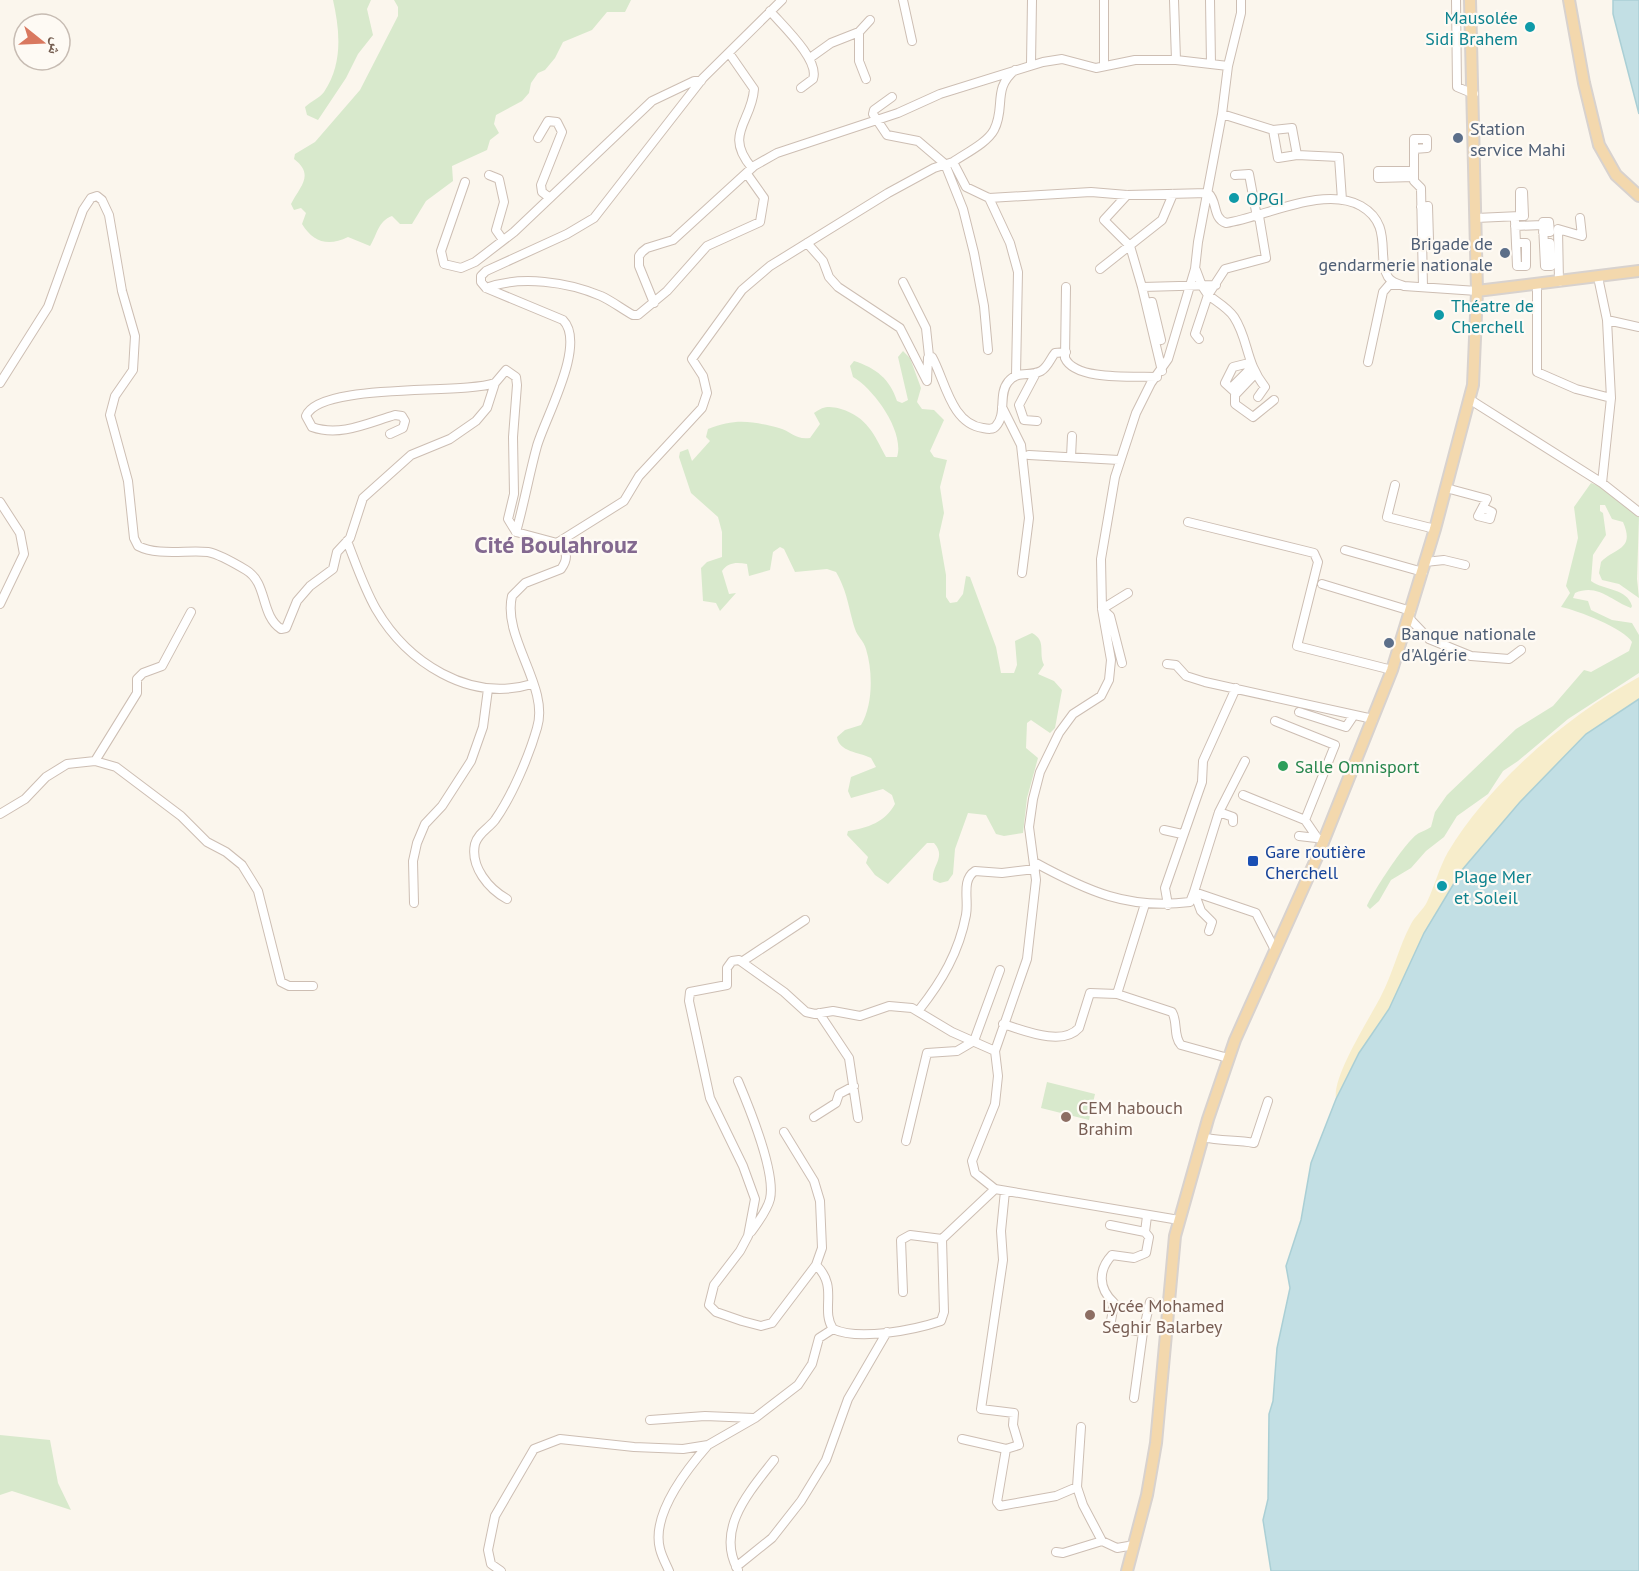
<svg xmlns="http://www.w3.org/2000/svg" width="1639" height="1571" font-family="'PT Sans','Noto Naskh Arabic',sans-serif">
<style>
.green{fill:#d8e9cc}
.sand{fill:#f7edcb}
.water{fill:#c2dfe4;stroke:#aacfd5;stroke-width:1.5}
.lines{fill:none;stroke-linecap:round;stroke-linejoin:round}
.minor-casing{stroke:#cdbeb3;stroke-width:10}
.major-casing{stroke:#d8d2ce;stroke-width:14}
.minor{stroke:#fff;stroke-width:8}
.major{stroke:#f3d8ad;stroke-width:10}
.culture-dot{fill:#0f9aa8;stroke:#fefaf4;stroke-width:2}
.service-dot{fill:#5c6f8a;stroke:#fefaf4;stroke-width:2}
.leisure-dot{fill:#2e9e5b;stroke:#fefaf4;stroke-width:2}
.transit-dot{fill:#1a4fb4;stroke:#fefaf4;stroke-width:2}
.education-dot{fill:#8d6e63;stroke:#fefaf4;stroke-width:2}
.labels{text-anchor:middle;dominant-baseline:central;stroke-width:4.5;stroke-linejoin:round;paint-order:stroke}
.culture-label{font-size:18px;fill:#0d838f;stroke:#fefaf4;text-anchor:start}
.service-label{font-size:18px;fill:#4e5e75;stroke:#fefaf4;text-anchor:start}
.leisure-label{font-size:18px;fill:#27864d;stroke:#fefaf4;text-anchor:start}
.transit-label{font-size:18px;fill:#164399;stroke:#fefaf4;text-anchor:start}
.education-label{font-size:18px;fill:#785e54;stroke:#fefaf4;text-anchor:start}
.district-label{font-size:24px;font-weight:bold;fill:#836990;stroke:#fefaf4}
</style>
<rect width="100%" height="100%" fill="#fbf6ed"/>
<path class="green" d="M 333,0 L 371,0 L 367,9 L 373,35 L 358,54 L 346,78 L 318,120 L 307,115 L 305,107 C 311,101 320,98 324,92 C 343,64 340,31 333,0 Z
M 394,0 L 631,0 L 625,12 L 607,12 L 592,30 L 563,42 L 555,58 L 545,70 L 538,73 L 531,83 L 529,93 L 522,101 L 496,115 L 494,124 L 499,133 L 490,140 L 487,150 L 452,166 L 453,181 L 426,201 L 412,224 L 400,224 L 392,216 C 378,221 377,235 370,246 L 348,237 C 328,247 313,242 302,224 L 306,213 L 301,208 L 294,210 L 291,204 C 300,186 315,175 294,159 L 295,154 L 315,142 L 360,90 L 398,16 L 398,7 Z
M 903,351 L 910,358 L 921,388 L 917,402 L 922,409 L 934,410 L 944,420 L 930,451 L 934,457 L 947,460 L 940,487 L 944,513 L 939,535 L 946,575 L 946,597 L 950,603 L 957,602 L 963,594 L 966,576 L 970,577 L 996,647 L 1001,673 L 1014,673 L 1017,665 L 1015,641 L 1032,633 C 1047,641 1038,652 1044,665 L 1038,674 L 1054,681 L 1062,690 L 1055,728 L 1050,733 L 1031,720 L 1027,723 L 1026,748 L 1038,758 L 1027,798 L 1023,833 L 1004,836 L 996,834 L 986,815 L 968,813 L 955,849 L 953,874 L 948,881 L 940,883 L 933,880 C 931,866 947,857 934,843 L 927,843 L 888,884 L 875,875 L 866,863 L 868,857 L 847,835 L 848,831 C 868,828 885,822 895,804 L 892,795 L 883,789 L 851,798 L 848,791 L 851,777 L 876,767 L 871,758 C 859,752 839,752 837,737 L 845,730 L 861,725 C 873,705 873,672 866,649 C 864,641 857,636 855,629 C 848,607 848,593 836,572 L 827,569 L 795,572 L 784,549 L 780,547 L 773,552 L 770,570 L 749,576 L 747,564 C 737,562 728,562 722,571 L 729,594 L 736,593 L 720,611 L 716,603 L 703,601 L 701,568 L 707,562 L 722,557 L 722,532 L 718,517 L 691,493 L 679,457 L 680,452 L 688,449 L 692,461 L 710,441 L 706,437 L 708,429 C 735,418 752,421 779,428 C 791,431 795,440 810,438 L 820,424 L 814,413 C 824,406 829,406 841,409 C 867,417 874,434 886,457 L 897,457 C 905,432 874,389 853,377 L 850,366 L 854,361 C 876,368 890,379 897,401 L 902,403 L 908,400 L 898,357 Z
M 1591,483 L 1602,487 L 1639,517 L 1637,579 L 1639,598 L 1619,584 L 1602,580 L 1599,573 L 1601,562 C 1616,547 1635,550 1623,522 L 1612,519 L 1605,505 L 1600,505 L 1600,511 L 1603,513 L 1606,535 L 1593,555 L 1591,581 C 1605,591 1627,588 1632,606 L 1631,608 C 1611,601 1598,583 1575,593 L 1573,598 L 1588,601 L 1591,610 L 1612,620 L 1632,623 L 1639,635 L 1639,673 L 1568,719 L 1518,761 L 1503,771 L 1488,794 L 1457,816 L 1444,837 L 1426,851 L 1411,868 L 1391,880 L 1379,901 L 1370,909 L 1367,906 C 1373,892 1407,839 1419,833 C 1423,831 1426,830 1431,827 L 1435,812 L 1447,795 L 1516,729 L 1553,706 L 1584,670 L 1591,672 L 1629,651 L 1632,642 C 1625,629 1577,610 1561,607 L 1570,593 L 1566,586 L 1578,538 L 1574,507 Z
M 1047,1082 L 1095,1094 L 1089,1120 L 1041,1108 Z
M 0,1435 L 50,1440 L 58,1483 L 71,1510 L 12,1491 L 0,1495 Z"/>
<path class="sand" d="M 1639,677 L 1639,699 L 1586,734 L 1520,802 L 1462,870 L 1424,933 L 1389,1009 L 1359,1053 L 1336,1099 C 1332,1076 1370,1018 1381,996 C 1393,973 1399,946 1411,924 C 1415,916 1423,910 1427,902 C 1435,885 1439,868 1448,852 C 1490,782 1568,715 1639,677 Z"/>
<path class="water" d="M 1613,0 L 1639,0 L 1639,114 L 1613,14 Z
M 1639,699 L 1639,1571 L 1271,1571 L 1263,1520 L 1268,1499 L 1269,1414 L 1273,1401 L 1277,1348 L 1290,1288 L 1286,1266 L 1301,1220 L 1311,1163 L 1336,1099 L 1359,1053 L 1389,1009 L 1424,933 L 1462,870 L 1520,802 L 1586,734 Z"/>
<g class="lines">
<g class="minor-casing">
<path id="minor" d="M 903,0 L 912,41
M 1174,0 L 1176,60
M 1210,0 L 1211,64
M 1456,0 L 1457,87 L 1474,94
M 770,11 C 782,25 820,60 813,79 L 801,88
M 859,32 L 870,20
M 729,53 L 754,89 C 752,122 723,134 752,168
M 810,58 L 831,43 L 859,32 L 859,61 L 866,79
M 1031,64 L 1032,0
M 1104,66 L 1104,0
M 1015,70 C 992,89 1006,107 994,130 C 987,143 966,153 953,162 L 966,187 L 989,198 L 1091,192 L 1127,195 L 1208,193 C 1218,201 1212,218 1226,223 C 1265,217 1324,185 1361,206 C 1394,225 1376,257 1388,277 C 1391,282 1398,284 1404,286 L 1477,291
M 892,97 L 874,110 L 873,114 L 887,135 L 918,141 L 945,164 L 963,209 L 974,253 L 984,306 L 988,350
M 1222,114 L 1273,130 L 1278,158 L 1297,155 L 1292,128 L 1273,130
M 538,138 L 548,121 L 557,122 L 562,132 L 541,185 L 542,192 L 550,198
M 1414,149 L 1414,139 L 1427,139 L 1427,148 L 1414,149 L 1414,181 L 1421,188 L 1423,287
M 1297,155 L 1339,157 L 1342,200
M 489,175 L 499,179 L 504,202 L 496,230 L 503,240
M 1235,175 L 1249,174 L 1257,217
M 1414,177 L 1378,178 L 1378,171 L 1414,171
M 465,182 L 441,251 L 444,264 L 461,268 L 475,262 L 514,232 L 652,101 L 694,81 L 701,81
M 1127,195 L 1104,220 L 1130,246 L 1142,287 L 1216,285
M 989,198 L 1010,243 L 1018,272 L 1016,375
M 1421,207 L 1428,206 L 1429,240 L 1422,240
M 1476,218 L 1520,216 L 1520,192 L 1523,192 L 1524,216 L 1520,216
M 1515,221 L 1517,266 L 1526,266 L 1526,243 L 1516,243
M 1543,225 L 1543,222 L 1549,222 L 1550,232 L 1543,232
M 1515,226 L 1543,225 L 1545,266 L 1551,266 L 1550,243 L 1544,243
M 807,243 L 823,261 L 829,277 L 838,287 L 900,328 L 927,381 L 928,358 L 932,357 C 945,380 951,424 983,428 C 988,429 993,430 996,426 C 1007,414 998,394 1008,382 C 1017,370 1030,377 1041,371 C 1048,367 1050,359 1055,353 L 1066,352
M 1100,269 L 1162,220 L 1173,194
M 1196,270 L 1202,286 L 1208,295 L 1195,334 L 1199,339
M 1598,277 L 1607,320 L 1639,327
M 903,282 L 926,328 L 929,356
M 1559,282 L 1558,229 L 1582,236 L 1580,218
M 1537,285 L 1537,372 L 1576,389 L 1611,398
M 1066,287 L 1065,358 C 1075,381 1134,376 1157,377
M 1142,287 L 1162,371
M 486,288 C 521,275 568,282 601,296 C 612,301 622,309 633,315 L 638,315 L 667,291 L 707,246 L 760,222 L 764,198 L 747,174
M 654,303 L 639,266 L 639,256 L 642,252 L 647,248 L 673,240 L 754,166 L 777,153 L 898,113 L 940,94 L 1043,62 L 1062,59 L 1096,68 L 1135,60 L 1176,60 L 1228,66
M 1146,303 L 1152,302 L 1161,340 L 1155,341
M 1368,362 L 1383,292 L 1389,285 L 1399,285
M 1036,373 L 1019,405 L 1024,420 L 1037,421
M 1254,375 L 1235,395 L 1235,404 L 1253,417 L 1274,400
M 0,383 L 48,307 L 83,210 L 91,198 L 97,196 L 102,200 L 109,215 L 122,291 L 135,336 L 133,370 L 115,396 L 110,415 L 128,481 L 134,538 L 138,546 C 157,556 186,550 208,552 C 219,554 236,564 246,570 C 268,583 260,615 281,629 L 286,628 L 297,601 L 310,586 L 333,569 L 337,552 L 350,538 L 363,498 L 411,455 L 450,439 L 476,421 L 487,408 L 495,383 L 506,370 L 516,377 L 517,385 L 513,437 L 514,494 L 508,519 L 516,532 C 524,504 529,475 537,446 C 545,418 587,344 563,320 L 486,288 L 481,282 L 481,276 L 486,271 L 567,234 L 594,218 L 703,78 L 782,0
M 1231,388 L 1251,368
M 1236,393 L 1225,383 L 1233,367 L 1249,363
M 1258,397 L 1265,387 C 1245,362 1249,340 1234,317 C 1228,308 1217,302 1208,295 L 1225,269 L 1266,258 L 1259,216
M 1469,399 L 1602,483 L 1639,512
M 1002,407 L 1021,445 L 1029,518 L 1022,573
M 390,434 L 403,428 L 405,421 L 402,416 L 395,415 C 368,423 340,437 312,427 L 306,416 C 319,382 461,395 495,383
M 1029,455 L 1119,460
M 1071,457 L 1072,436
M 1602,483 L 1611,398 L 1607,320
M 1395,485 L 1387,517 L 1435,529
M 1446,488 L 1487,499 L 1478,516 L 1490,519 L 1492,512 L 1484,508
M 0,502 L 20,533 L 24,554 L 0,604
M 1188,522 L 1314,553 L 1318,562 L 1297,646 L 1392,670
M 516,532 L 557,543 L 624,501 L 639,476 L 702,408 L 707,393 L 703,376 L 692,359 L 742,290 L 770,266 L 888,193 L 934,168 L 953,162
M 347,541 C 356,564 364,588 376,609 C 407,662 469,703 532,684
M 1345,550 L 1423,572
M 1425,562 L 1444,560 L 1465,565
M 1322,584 L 1411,611
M 1409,618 L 1429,639 L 1471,656 L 1509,659 L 1521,650
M 1122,663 L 1110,616 L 1102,609 L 1128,593
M 1167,664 L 1176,665 L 1186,676 L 1205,682 L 1373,719
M 1299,712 L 1346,727 L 1354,715
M 95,761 L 137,693 L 137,679 L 143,673 L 162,666 L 191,612
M 1243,795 L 1305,820 L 1335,745 L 1275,721
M 1219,812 L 1233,817 L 1233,822
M 0,814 L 25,799 L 46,777 L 67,764 L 95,761 L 116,767 L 181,816 L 207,842 L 226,852 L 242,865 L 258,891 L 281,982 L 289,986 L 313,986
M 1305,820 L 1316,836
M 1164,830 L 1182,834
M 1299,836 L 1325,839
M 1034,862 C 1087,891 1128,910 1190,902 L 1194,892 L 1256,913 L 1274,948
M 507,899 C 489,889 470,867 475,844 C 478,833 489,828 495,820 C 512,796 529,756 537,728 C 550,687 502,638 512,596 L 525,583 L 561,569 C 569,558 567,551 557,543
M 414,903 L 413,861 L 417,843 L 425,824 L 442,806 L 471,761 L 483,727 L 488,689
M 1168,905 L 1165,888 L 1202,782 L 1203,761 L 1236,688
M 1209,931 L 1212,922 L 1201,911 L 1194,892 L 1219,812 L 1245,761
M 743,961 L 805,920
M 1117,994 L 1145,904
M 919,1010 C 942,981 959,952 966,915 C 969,900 961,880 975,871 L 1002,873 L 1035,869
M 819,1013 L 849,1058 L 858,1118
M 1003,1024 C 1023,1030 1062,1047 1079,1028 L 1090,993 L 1117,994 L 1172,1012 C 1178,1022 1173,1036 1181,1045 L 1228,1058
M 738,1081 C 749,1107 776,1173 770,1199 C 767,1211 758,1222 751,1232
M 814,1117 L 836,1103 L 839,1094 L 854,1086
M 784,1132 L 814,1181 L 820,1201 L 822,1248 L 816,1265 L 772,1323 L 761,1326 L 742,1321 L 716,1312 L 709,1305 L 714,1285 L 740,1251 L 748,1236 L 755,1199 L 743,1166 L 710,1098 L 689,1001 L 690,992 L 727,985 L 727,968 L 732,961 L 739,960 L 784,992 L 806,1012 L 815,1014 L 833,1011 L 860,1016 L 889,1006 L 912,1008 L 952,1032 L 995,1051
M 1203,1137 C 1221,1142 1236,1139 1254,1143 L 1268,1101
M 906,1141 L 927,1053 L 957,1051 L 974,1041 L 1000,970
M 1179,1220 L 995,1189 L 975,1173 L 972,1161 L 995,1104 L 998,1076 L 995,1051 L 1027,959 L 1036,880 L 1029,827 L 1033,799 L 1040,772 L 1059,733 L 1073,714 L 1101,696 L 1109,680 L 1111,660 L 1102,609 L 1101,559 L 1115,477 L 1136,413 L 1151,383 L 1168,359 L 1195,269 L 1198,242 L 1222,114 L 1228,66 L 1241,13 L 1241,0
M 1110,1225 L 1145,1232 L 1147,1216
M 816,1265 C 839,1287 820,1309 833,1329 C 859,1341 914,1330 941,1321 L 944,1312 L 942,1239 L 995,1189
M 903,1292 L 901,1240 L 910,1235 L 942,1239
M 1143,1332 L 1150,1302
M 1134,1398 L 1143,1332 L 1110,1327 L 1114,1303 C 1098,1288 1098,1270 1112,1255 L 1134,1258 L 1146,1253 L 1149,1237 L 1145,1232
M 650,1420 L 705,1416 L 754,1418
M 1081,1427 L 1077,1487 L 1083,1505 L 1102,1541 L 1117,1548 L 1134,1545
M 962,1439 L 1006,1449 L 1019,1445 L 1013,1425 L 1014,1413 L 981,1409 L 1003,1260 L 1001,1231 L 1005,1191
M 1006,1449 L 997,1502 L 1000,1506 L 1056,1496 L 1077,1487
M 1056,1552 L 1063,1553 L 1102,1541
M 736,1567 L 772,1538 L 801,1501 L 826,1460 L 848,1399 L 887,1332
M 738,1570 C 715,1529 750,1491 774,1460
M 501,1571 L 491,1564 L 488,1550 L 495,1516 L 534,1449 L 560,1439 L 634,1447 L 683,1449 L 708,1445 L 755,1418 L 798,1385 L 812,1364 L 819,1338 L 833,1329
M 669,1571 C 666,1564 662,1557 660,1549 C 651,1515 687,1469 708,1445"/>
</g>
<g class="major-casing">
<path id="major" d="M 1569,0 L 1584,83 L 1599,145 L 1616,175 L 1639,196
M 1477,291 L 1639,271
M 1127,1571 L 1147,1495 L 1156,1443 L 1175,1236 L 1208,1119 L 1235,1040 L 1318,855 L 1392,670 L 1435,529 L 1473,385 L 1477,291 L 1470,0"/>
</g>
<use href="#minor" class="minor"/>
<use href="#major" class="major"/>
</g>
<g class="culture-dot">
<circle cx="1530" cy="27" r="6"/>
<circle cx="1234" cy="198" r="6"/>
<circle cx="1439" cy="315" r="6"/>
<circle cx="1442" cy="886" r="6"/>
</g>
<g class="service-dot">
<circle cx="1458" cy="138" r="6"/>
<circle cx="1505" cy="253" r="6"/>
<circle cx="1389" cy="643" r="6"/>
</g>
<circle class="leisure-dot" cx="1283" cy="766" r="6"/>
<rect class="transit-dot" x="1247" y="855" width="12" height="12" rx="3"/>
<g class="education-dot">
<circle cx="1066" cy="1117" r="6"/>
<circle cx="1090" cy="1315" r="6"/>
</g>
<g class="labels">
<g class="culture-label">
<text x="1518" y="17" text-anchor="end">Mausolée<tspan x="1518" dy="21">Sidi Brahem</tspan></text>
<text x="1246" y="198">OPGI</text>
<text x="1451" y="305">Théatre de<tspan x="1451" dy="21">Cherchell</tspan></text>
<text x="1454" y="876">Plage Mer<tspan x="1454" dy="21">et Soleil</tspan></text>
</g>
<g class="service-label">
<text x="1470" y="128">Station<tspan x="1470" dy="21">service Mahi</tspan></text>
<text x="1493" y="243" text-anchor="end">Brigade de<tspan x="1493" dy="21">gendarmerie nationale</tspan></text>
<text x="1401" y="633">Banque nationale<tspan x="1401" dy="21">d'Algérie</tspan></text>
</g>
<g class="leisure-label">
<text x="1295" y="766">Salle Omnisport</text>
</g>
<g class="transit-label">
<text x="1265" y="851">Gare routière<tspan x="1265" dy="21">Cherchell</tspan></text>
</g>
<g class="education-label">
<text x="1078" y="1107">CEM habouch<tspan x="1078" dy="21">Brahim</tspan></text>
<text x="1102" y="1305">Lycée Mohamed<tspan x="1102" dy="21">Seghir Balarbey</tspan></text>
</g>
<g class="district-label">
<text x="556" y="544">Cité Boulahrouz</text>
</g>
</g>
<g transform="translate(42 42) rotate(108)"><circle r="28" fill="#fefaf4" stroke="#c7bcb3" stroke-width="1.5"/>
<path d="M0-4.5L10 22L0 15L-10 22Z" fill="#d9785f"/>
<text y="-9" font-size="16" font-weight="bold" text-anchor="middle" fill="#755e51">ش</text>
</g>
</svg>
